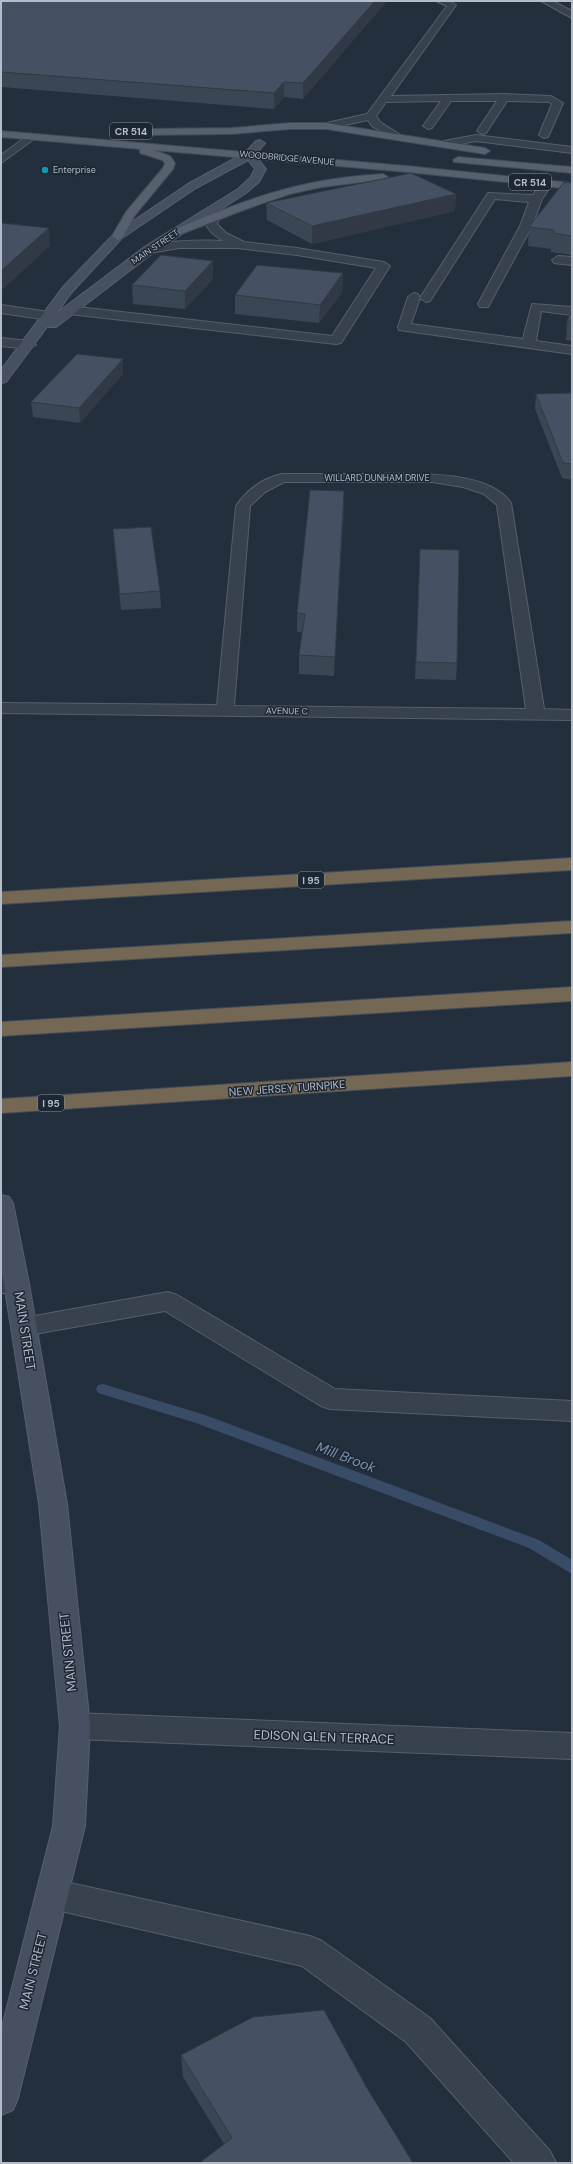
<svg xmlns="http://www.w3.org/2000/svg" width="573" height="2164" font-family="'DM Sans',sans-serif">
<style>
.lines{fill:none;stroke-linecap:round;stroke-linejoin:round}
.stream{fill:#394c67;fill-rule:evenodd}
.lane-casing{stroke:#565f6c;stroke-width:2}
.street-casing{stroke:#565f6c;stroke-width:2}
.secondary-casing{stroke:#565f6c;stroke-width:2}
.primary-casing{stroke:#414a57;stroke-width:2}
.highway-casing{stroke:#434c59;stroke-width:2}
.lane{fill:#38414e;fill-rule:evenodd}
.street{fill:#38414e;fill-rule:evenodd}
.secondary{fill:#465061;fill-rule:evenodd}
.primary{fill:#56606e;fill-rule:evenodd}
.highway{fill:#746855;fill-rule:evenodd}
.wall{fill:#3b4654}
.shaded-wall{fill:#303945}
.building{fill:#455162;stroke:#303945}
.culture-dot{fill:#0f9aa8;stroke:#1d2633;stroke-width:1.5}
.labels{text-anchor:middle;dominant-baseline:central;stroke-width:3;stroke-linejoin:round;paint-order:stroke}
.far-street-label{font-size:9px;fill:#b4bcc9;stroke:#1d2633}
.far-poi-label{font-size:9px;fill:#b4bcc9;stroke:#1d2633;text-anchor:start}
.shield{fill:#1d2633;stroke:#878f9c;stroke-width:1}
.shield-label{font-size:10px;font-weight:bold;fill:#b4bcc9}
.street-label{font-size:11px;fill:#b4bcc9;stroke:#1d2633}
.near-street-label{font-size:13px;fill:#b4bcc9;stroke:#1d2633}
.near-water-label{font-size:14px;font-style:italic;fill:#7c92b1;stroke:#1d2633}
</style>
<rect width="100%" height="100%" fill="#242f3e"/>
<g class="lines">
<path class="stream" d="M 103,1384 L 205,1415 L 539,1540 L 572,1560 L 572,1574 L 529,1548 L 196,1423 L 98,1393 L 96,1389 L 98,1385 Z"/>
<g class="lane-casing">
<path id="lane" d="M 436,1 L 449,1 L 456,5 L 391,96 L 504,94 L 551,96 L 563,103 L 548,137 L 544,138 L 539,135 L 552,104 L 549,102 L 507,101 L 486,133 L 482,134 L 477,131 L 497,101 L 451,101 L 432,128 L 428,129 L 423,126 L 441,101 L 386,102 L 376,116 L 380,122 L 399,134 L 400,136 L 399,138 L 395,139 L 372,126 L 368,120 L 326,129 L 322,128 L 321,126 L 322,124 L 367,114 L 447,6 Z
M 541,1 L 552,1 L 572,11 L 572,18 Z
M 476,135 L 572,147 L 572,153 L 476,141 L 444,147 L 439,144 L 444,141 Z
M 546,181 L 552,184 L 542,199 L 532,226 L 488,307 L 480,307 L 478,304 L 520,226 L 529,202 L 495,199 L 430,301 L 426,302 L 420,298 L 411,324 L 523,339 L 532,304 L 572,307 L 572,315 L 541,311 L 536,341 L 572,346 L 572,354 L 399,330 L 398,327 L 408,297 L 414,293 L 418,294 L 420,298 L 488,193 L 533,195 L 542,182 Z
M 214,214 L 220,217 L 217,224 L 226,233 L 244,242 L 297,248 L 384,262 L 390,266 L 341,343 L 336,344 L 69,314 L 63,310 L 69,306 L 332,336 L 376,268 L 297,255 L 238,248 L 179,248 L 150,253 L 144,249 C 151,240 210,240 223,241 L 212,233 L 205,224 L 210,215 Z
M 558,256 L 572,257 L 572,265 L 554,263 L 552,260 Z
M 1,305 L 49,312 L 55,316 L 49,320 L 1,313 Z
M 1,338 L 29,341 L 36,345 L 29,349 L 1,346 Z
M 168,1292 L 177,1295 L 335,1389 L 572,1401 L 572,1421 L 330,1409 L 321,1406 L 165,1311 L 23,1336 L 14,1334 L 11,1327 L 14,1320 L 23,1318 Z
M 52,1879 L 310,1936 L 322,1941 L 430,2018 L 550,2151 L 556,2163 L 514,2163 L 406,2042 L 302,1966 L 52,1909 L 41,1905 L 36,1894 L 41,1883 Z"/>
</g>
<g class="street-casing">
<path id="street" d="M 30,134 L 34,135 L 35,137 L 34,139 L 1,163 L 1,155 Z
M 282,474 C 310,474 339,474 367,474 C 405,474 487,468 511,503 L 544,709 L 572,710 L 572,720 L 1,713 L 1,703 L 217,705 L 236,506 C 247,490 263,478 282,474 ZM 284,482 L 432,482 L 463,487 L 484,494 L 497,505 L 526,709 L 234,706 L 250,506 L 265,492 Z
M 1,1275 L 17,1275 L 26,1278 L 29,1284 L 26,1290 L 17,1293 L 1,1293 Z
M 75,1713 L 572,1733 L 572,1759 L 75,1739 L 64,1735 L 60,1726 L 64,1717 Z"/>
</g>
<g class="secondary-casing">
<path id="secondary" d="M 260,140 L 265,143 L 255,155 L 266,169 L 259,182 L 246,193 L 154,252 L 56,327 L 47,327 L 6,382 L 1,383 L 1,370 L 63,287 L 114,234 L 188,184 L 245,153 L 256,141 ZM 248,160 L 255,169 L 250,178 L 238,189 L 146,246 L 57,313 L 71,293 L 122,238 L 196,188 Z
M 1,1195 L 9,1197 L 13,1203 L 29,1284 L 67,1504 L 90,1726 L 85,1826 L 18,2098 L 13,2110 L 1,2115 L 1,2031 L 53,1826 L 60,1726 L 39,1504 L 1,1264 Z"/>
</g>
<g class="primary-casing">
<path id="primary" d="M 290,123 L 326,123 L 485,148 L 490,151 L 485,154 L 326,129 L 290,129 L 232,134 L 146,135 L 141,132 L 146,129 L 232,128 Z
M 1,131 L 407,166 L 572,183 L 572,189 L 407,172 L 153,150 L 170,156 L 175,163 L 173,169 L 135,215 L 122,238 L 118,240 L 112,236 L 126,212 L 163,168 L 165,163 L 162,160 L 140,153 L 140,149 L 1,137 Z
M 458,157 L 572,167 L 572,173 L 454,162 L 453,160 Z
M 383,174 L 388,177 L 387,179 L 322,187 L 290,194 L 249,208 L 181,234 L 177,235 L 171,232 L 173,230 C 214,213 255,196 298,186 C 326,179 354,176 383,174 Z"/>
</g>
<g class="highway-casing">
<path id="highway" d="M 572,858 L 572,870 L 1,904 L 1,892 Z
M 572,921 L 572,933 L 1,967 L 1,955 Z
M 572,987 L 572,1001 L 1,1036 L 1,1022 Z
M 572,1062 L 572,1076 L 1,1113 L 1,1099 Z"/>
</g>
<use href="#lane" class="lane"/>
<use href="#street" class="street"/>
<use href="#secondary" class="secondary"/>
<use href="#primary" class="primary"/>
<use href="#highway" class="highway"/>
</g>
<path class="wall" d="M 1,1 L 387,1 L 303,99 L 284,97 L 274,109 L 1,87 Z
M 572,183 L 572,255 L 551,252 L 551,249 L 528,246 L 529,227 Z
M 456,194 L 455,211 L 312,244 L 267,220 L 266,203 Z
M 213,261 L 213,279 L 185,309 L 133,304 L 132,285 Z
M 343,273 L 343,291 L 319,323 L 235,314 L 235,295 Z
M 572,311 L 572,341 L 566,340 L 567,320 Z
M 123,359 L 123,374 L 80,423 L 33,417 L 31,402 Z
M 536,394 L 572,395 L 572,480 L 562,478 L 535,409 Z
M 344,491 L 344,508 L 334,676 L 299,674 L 299,655 L 302,632 L 297,632 L 297,613 Z
M 113,529 L 160,591 L 161,608 L 121,610 L 114,545 Z
M 420,549 L 457,663 L 456,680 L 415,679 Z
M 181,2055 L 367,2088 L 413,2163 L 202,2163 L 202,2161 L 224,2144 L 183,2077 Z"/>
<path class="shaded-wall" d="M 375,1 L 387,1 L 303,99 L 303,83 Z
M 284,82 L 284,97 L 274,109 L 274,93 Z
M 456,194 L 455,211 L 312,244 L 312,226 Z
M 49,228 L 50,246 L 1,291 L 1,271 Z
M 213,261 L 213,279 L 185,309 L 185,291 Z
M 343,273 L 343,291 L 319,323 L 320,305 Z
M 123,359 L 123,374 L 80,423 L 79,408 Z
M 344,491 L 344,508 L 334,676 L 335,657 Z"/>
<path class="building" d="M 1,1 L 375,1 L 303,83 L 284,82 L 274,93 L 1,72 Z
M 411,173 L 456,194 L 312,226 L 266,203 Z
M 564,182 L 572,183 L 572,236 L 553,233 L 554,230 L 529,227 Z
M 1,223 L 49,228 L 1,271 Z
M 161,255 L 213,261 L 185,291 L 132,285 Z
M 257,265 L 343,273 L 320,305 L 235,295 Z
M 572,311 L 572,320 L 567,320 Z
M 77,354 L 123,359 L 79,408 L 31,402 Z
M 571,393 L 572,395 L 572,464 L 563,463 L 536,394 Z
M 310,490 L 344,491 L 335,657 L 299,655 L 305,614 L 297,613 Z
M 151,527 L 160,591 L 120,594 L 113,529 Z
M 420,549 L 459,550 L 457,663 L 416,662 Z
M 324,2010 L 367,2088 L 413,2163 L 203,2163 L 202,2161 L 232,2138 L 181,2055 L 253,2017 Z"/>
<circle class="culture-dot" cx="45" cy="170" r="4"/>
<g class="labels">
<g class="far-street-label">
<text transform="translate(287 158) rotate(5)">WOODBRIDGE AVENUE</text>
<text transform="translate(155 247) rotate(-34)">MAIN STREET</text>
<text x="377" y="478">WILLARD DUNHAM DRIVE</text>
<text transform="translate(287 711) rotate(1)">AVENUE C</text>
</g>
<g class="far-poi-label">
<text x="53" y="170">Enterprise</text>
</g>
<g class="shield">
<rect x="110" y="123" width="42" height="16" rx="3"/>
<rect x="509" y="174" width="42" height="16" rx="3"/>
<rect x="298" y="872" width="26" height="16" rx="3"/>
<rect x="38" y="1095" width="26" height="16" rx="3"/>
</g>
<g class="shield-label">
<text x="131" y="131">CR 514</text>
<text x="530" y="182">CR 514</text>
<text x="311" y="880">I 95</text>
<text x="51" y="1103">I 95</text>
</g>
<g class="street-label">
<text transform="translate(287 1088) rotate(-4)">NEW JERSEY TURNPIKE</text>
</g>
<g class="near-street-label">
<text transform="translate(25 1331) rotate(81)">MAIN STREET</text>
<text transform="translate(68 1652) rotate(-96)">MAIN STREET</text>
<text transform="translate(324 1737) rotate(2)">EDISON GLEN TERRACE</text>
<text transform="translate(33 1971) rotate(-76)">MAIN STREET</text>
</g>
<g class="near-water-label">
<text transform="translate(346 1457) rotate(21)">Mill Brook</text>
</g>
</g>
<rect width="573" height="2164" fill="none" stroke="#b4bcc9" stroke-width="4"/>
</svg>
